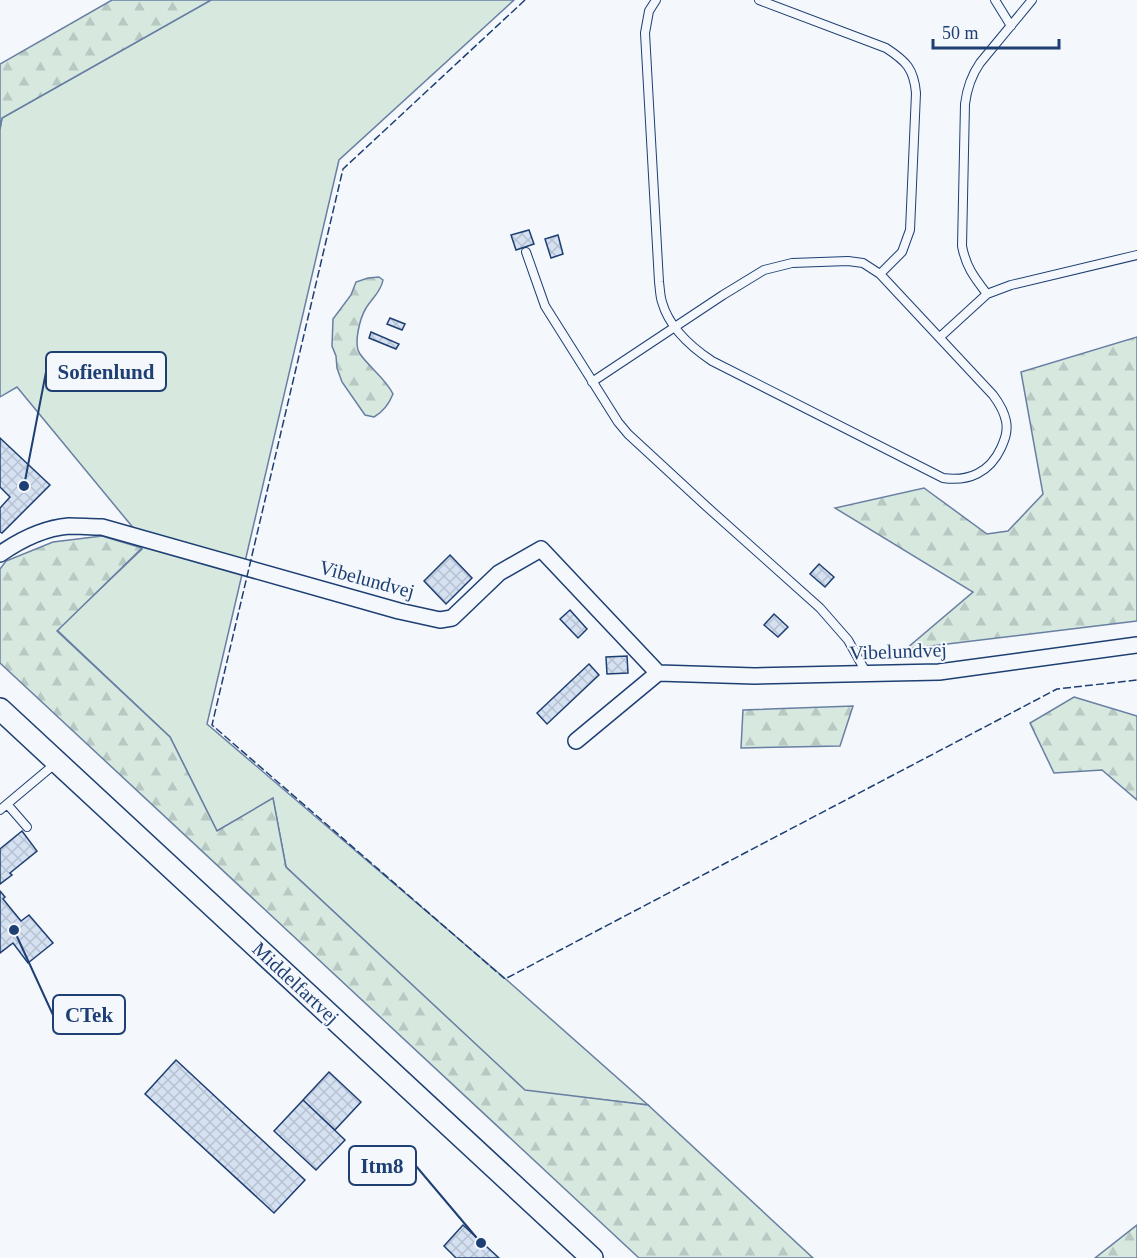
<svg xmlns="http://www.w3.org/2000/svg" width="1137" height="1258" font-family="Georgia,serif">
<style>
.grass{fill:#d7e8df;stroke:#687fa3;stroke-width:1.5}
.forest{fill:url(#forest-firs);stroke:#687fa3;stroke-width:1.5}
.building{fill:url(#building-cross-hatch);stroke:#1d3f73;stroke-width:1.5}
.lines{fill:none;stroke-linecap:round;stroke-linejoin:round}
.service-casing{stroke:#1d3f73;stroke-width:10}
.minor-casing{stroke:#1d3f73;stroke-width:18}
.secondary-casing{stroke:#1d3f73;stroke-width:24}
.service{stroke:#f4f7fb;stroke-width:8}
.minor{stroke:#f4f7fb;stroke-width:15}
.secondary{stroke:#f4f7fb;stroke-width:21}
.fence{stroke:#1d3f73;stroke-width:1.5;stroke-dasharray:8 3;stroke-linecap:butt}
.labels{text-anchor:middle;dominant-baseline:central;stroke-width:4.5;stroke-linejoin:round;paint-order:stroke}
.street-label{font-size:20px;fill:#1d3f73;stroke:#f4f7fb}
.leader{fill:none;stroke:#1d3f73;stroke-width:2}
.callout-dot{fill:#1d3f73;stroke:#f4f7fb;stroke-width:2}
.callout{fill:#f4f7fb;stroke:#1d3f73;stroke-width:2}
.callout-label{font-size:21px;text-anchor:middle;font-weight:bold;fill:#1d3f73}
</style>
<defs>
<pattern id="forest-firs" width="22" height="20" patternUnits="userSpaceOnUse" patternTransform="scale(1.5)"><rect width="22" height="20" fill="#d7e8df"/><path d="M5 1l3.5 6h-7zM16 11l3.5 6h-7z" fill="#b8c8c3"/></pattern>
<pattern id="building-cross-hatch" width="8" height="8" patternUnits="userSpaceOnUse" patternTransform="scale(1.5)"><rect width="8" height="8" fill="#d5e0f0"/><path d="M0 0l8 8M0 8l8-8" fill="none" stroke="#b6c1d1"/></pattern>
</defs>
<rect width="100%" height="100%" fill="#f4f7fb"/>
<path class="grass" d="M 211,0 L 514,0 L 339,160 L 207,724 L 508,981 L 648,1105 L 525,1091 L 286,867 L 273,799 L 217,831 L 170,737 L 57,630 L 142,549 L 135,530 L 17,387 L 0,397 L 0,129 L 2,118 Z"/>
<path class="forest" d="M 112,0 L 211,0 L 2,118 L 0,129 L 0,64 Z
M 379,277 L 383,280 C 381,292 372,298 366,308 C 360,318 353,344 360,354 C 370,368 386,379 393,394 C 389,404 383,412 374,417 L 365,415 L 342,382 L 337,368 L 336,356 L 332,346 L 333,319 L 351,295 L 356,282 L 368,278 Z
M 1137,337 L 1137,621 L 906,649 L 973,592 L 835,508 L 924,488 L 987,534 L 1008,531 L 1043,494 L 1021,372 Z
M 102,536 L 142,548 L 57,631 L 170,737 L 217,831 L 273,798 L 286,867 L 525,1090 L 648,1105 L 813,1258 L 639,1258 L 0,663 L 0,569 L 6,561 L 53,542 Z
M 1074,697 L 1137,716 L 1137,800 L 1102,770 L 1054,773 L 1030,723 Z
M 853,706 L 840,746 L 741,748 L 743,710 Z
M 1137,1225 L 1137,1258 L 1095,1258 Z"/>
<path class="building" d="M 529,230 L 534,244 L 516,250 L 511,235 Z
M 558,235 L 563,254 L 551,258 L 545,239 Z
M 390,318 L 405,324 L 402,330 L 387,324 Z
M 371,332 L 399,344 L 396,349 L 369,338 Z
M 0,438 L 50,485 L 2,533 L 0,532 L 0,508 L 10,497 L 0,487 Z
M 450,555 L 472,578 L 446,604 L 424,581 Z
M 819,564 L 834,577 L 825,587 L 810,574 Z
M 570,610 L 587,629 L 578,638 L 560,619 Z
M 774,614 L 788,627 L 778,637 L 764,625 Z
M 627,656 L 628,673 L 607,674 L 606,657 Z
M 589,664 L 599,675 L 547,724 L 537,713 Z
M 22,831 L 37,851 L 10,873 L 12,875 L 0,884 L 0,849 Z
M 0,891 L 5,897 L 3,899 L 21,921 L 29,915 L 53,943 L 28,963 L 13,943 L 0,953 Z
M 176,1060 L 305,1180 L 274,1213 L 145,1094 Z
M 329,1072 L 361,1102 L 335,1130 L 303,1100 Z
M 303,1100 L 345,1140 L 316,1170 L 274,1131 Z
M 463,1225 L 499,1258 L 456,1258 L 444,1246 Z"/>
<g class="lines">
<g class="service-casing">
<path id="service" d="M 759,0 L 886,48 C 906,61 914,69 916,93 L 910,230 L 902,252 L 880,274
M 995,0 L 1011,26
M 526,252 L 545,306 L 618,422 L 628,434 L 706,506 L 820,608 L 848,640 L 867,674
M 987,294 C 974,277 966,267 962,246 L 965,104 C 967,88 971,76 980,63 L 1032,0
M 940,337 L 987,294 L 1011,285 L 1137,255
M 592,382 L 598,378 L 723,295 L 764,270 L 792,263 L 848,261 L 863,263 L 880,274 L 993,395 C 999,403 1004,411 1006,421 C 1008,431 1005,439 1001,448 C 990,472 969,482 943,478 L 712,361 C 691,347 669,327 662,302 C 660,296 660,289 659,282 L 645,33 L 649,11 L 656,0
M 7,804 L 27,827
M 0,810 L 56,763"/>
</g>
<g class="minor-casing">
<path id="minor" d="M 0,554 C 20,540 44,528 69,526 C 80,526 91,527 102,527 L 399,611 L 440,620 L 452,618 L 499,573 L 541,549 L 658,673
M 576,741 L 658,673 L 755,676 L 939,672 L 1137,645"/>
</g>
<g class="secondary-casing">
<path id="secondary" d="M 0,709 L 592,1258"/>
</g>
<use href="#service" class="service"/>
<use href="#minor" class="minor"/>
<use href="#secondary" class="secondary"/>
<path class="fence" d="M 525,0 L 343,169 L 212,725 L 505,979 L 1057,689 L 1137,680"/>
</g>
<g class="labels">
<g class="street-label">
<text transform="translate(367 579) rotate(15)">Vibelundvej</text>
<text transform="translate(898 651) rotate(-2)">Vibelundvej</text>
<text transform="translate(296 983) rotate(43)">Middelfartvej</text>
</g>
</g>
<path class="leader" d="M24 486L46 372M14 930L53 1015M481 1243L416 1166"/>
<g class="callout-dot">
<circle cx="24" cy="486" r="6"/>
<circle cx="14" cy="930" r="6"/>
<circle cx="481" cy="1243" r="6"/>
</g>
<g class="callout">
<rect x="46" y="352" width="120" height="39" rx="6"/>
<rect x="53" y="995" width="72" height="39" rx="6"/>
<rect x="349" y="1146" width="67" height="39" rx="6"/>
</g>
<g class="callout-label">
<text x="106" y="379">Sofienlund</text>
<text x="89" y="1022">CTek</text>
<text x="382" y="1173">Itm8</text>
</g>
<path d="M933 39v9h126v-9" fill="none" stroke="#1d3f73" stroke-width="3"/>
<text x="942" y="39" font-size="18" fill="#1d3f73" stroke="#f4f7fb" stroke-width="4.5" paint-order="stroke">50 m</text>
</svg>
